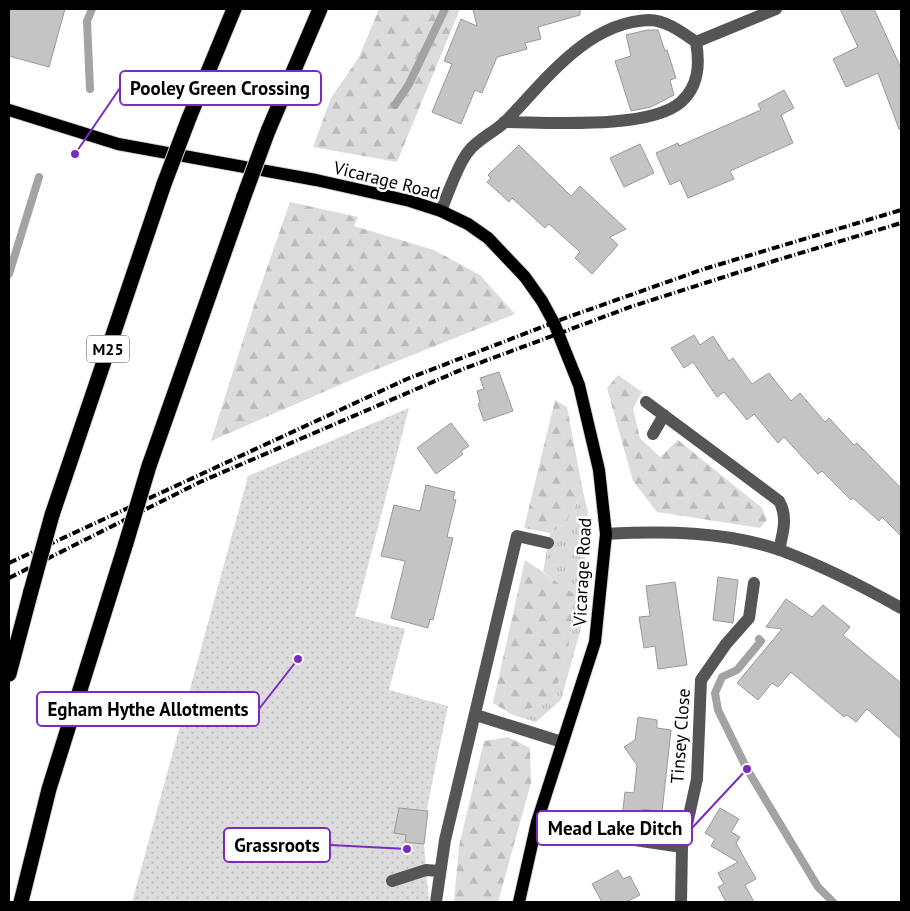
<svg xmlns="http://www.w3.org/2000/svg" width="910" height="911" font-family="'PT Sans',sans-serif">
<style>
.grass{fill:url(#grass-tufts)}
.forest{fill:url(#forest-firs)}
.garden{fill:url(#garden-dots)}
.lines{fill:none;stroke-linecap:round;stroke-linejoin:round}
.stream{stroke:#a3a3a3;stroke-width:8}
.building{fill:#c4c4c4;stroke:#999}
.major-casing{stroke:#dbdbdb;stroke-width:14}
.highway-casing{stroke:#dbdbdb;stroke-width:17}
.minor{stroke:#555;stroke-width:12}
.major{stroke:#000;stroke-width:12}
.highway{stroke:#000;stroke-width:15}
.rail{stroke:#000;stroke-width:4;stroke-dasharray:8 2.5 1 2.5;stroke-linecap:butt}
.highway-bridge-casing{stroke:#dbdbdb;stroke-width:17;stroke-linecap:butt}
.highway-bridge{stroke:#000;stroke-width:15}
.labels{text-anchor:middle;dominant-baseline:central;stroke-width:5;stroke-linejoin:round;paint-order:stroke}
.shield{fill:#fff;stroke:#4c4c4c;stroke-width:1}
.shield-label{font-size:16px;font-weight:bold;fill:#000}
.street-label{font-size:18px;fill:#000;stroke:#fff}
.leader{fill:none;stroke:#7b2cbf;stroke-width:2}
.callout-dot{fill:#7b2cbf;stroke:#fff;stroke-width:2}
.callout{fill:#fff;stroke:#7b2cbf;stroke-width:2}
.callout-label{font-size:19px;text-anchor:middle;font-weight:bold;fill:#000}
</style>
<defs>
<pattern id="grass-tufts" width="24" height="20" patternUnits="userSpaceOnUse" patternTransform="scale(1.25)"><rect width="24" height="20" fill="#dcdcdc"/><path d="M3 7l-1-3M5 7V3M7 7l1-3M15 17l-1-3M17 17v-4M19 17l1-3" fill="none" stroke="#bbb"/></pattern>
<pattern id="forest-firs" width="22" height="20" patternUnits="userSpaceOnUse" patternTransform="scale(1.25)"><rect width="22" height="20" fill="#dcdcdc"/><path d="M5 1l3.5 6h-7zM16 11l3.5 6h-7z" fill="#bbb"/></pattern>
<pattern id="garden-dots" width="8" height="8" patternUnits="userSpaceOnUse" patternTransform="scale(1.25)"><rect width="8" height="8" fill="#dcdcdc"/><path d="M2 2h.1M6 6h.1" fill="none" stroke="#bbb" stroke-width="1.8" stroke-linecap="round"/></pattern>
</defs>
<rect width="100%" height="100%" fill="#fff"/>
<path class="grass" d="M 583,492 L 588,512 L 581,628 L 561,700 L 536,722 L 513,715 L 546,702 L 574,595 L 543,572 L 550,533 L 565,524 Z"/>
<path class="forest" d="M 379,9 L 460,9 L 397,162 L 313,147 L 331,98 L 359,57 Z
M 290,202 L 358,217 L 354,226 L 434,250 L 480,275 L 515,314 L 365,374 L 211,441 L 255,302 Z
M 618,375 L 642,392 L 633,409 L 640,438 L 660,457 L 678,440 L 762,508 L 767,520 L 760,528 L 657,512 L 633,481 L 607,388 Z
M 555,400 L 567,407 L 583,492 L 565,524 L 550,533 L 524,528 Z
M 525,560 L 574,594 L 566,669 L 546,702 L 513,715 L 493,703 Z
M 508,737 L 530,748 L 531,783 L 498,902 L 454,902 L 459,846 L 484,741 Z"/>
<path class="garden" d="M 409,408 L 355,616 L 405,629 L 389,690 L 448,706 L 427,808 L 424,844 L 429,902 L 132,902 L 248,476 Z"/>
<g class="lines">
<path class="stream" d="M 90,89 L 87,21 L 92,9
M 395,105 L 409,84 L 445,9
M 9,274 L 39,177
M 759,639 L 761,641 L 737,670 L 722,677 L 715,693 L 718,710 L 747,769 L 818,887 L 833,902"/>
</g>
<path class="building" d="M 9,9 L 65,9 L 49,67 L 9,56 Z
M 473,9 L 580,9 L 580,15 L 538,27 L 541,39 L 525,43 L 527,49 L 497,57 L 482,93 L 475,90 L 461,124 L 432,112 L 452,64 L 444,61 L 461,19 L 477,26 Z
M 840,9 L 874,9 L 901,68 L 901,129 L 899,129 L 878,73 L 846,87 L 833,59 L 858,47 Z
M 647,30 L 658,30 L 665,51 L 667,50 L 676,78 L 670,80 L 674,95 L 651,107 L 631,111 L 615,61 L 631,56 L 626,35 Z
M 784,90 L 794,108 L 781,115 L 793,143 L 730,171 L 734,179 L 688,198 L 680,180 L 670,185 L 656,153 L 678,143 L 679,146 L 761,110 L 758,104 Z
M 640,144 L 654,173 L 624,187 L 610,158 Z
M 519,145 L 571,196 L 580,186 L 626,229 L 610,237 L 618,245 L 592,274 L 575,258 L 580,252 L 549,224 L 545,228 L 512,198 L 509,202 L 487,182 L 491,178 L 488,175 Z
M 694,335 L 700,345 L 713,336 L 729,361 L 733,358 L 752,384 L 769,373 L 791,401 L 800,393 L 825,422 L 829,418 L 854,445 L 857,443 L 901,488 L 901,536 L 882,517 L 879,521 L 853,498 L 851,500 L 822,471 L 818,474 L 784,437 L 778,443 L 754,414 L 747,420 L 724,392 L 717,397 L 693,362 L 684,368 L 671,348 Z
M 499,372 L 513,411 L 484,421 L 478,404 L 480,402 L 477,391 L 484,389 L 480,378 Z
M 451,423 L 469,446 L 461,451 L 463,454 L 436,474 L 417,448 Z
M 426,485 L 455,492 L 453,499 L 456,500 L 447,537 L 453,538 L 433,620 L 430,619 L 428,628 L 391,618 L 405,561 L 381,556 L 394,505 L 420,511 Z
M 718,577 L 738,580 L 733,623 L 713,620 Z
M 675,582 L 687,665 L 658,669 L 655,646 L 644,648 L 639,617 L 650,616 L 646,586 Z
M 786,599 L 812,617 L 823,605 L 850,627 L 843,635 L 901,683 L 901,739 L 867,709 L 856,722 L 847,715 L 844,717 L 791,672 L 778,687 L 772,683 L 758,700 L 737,683 L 782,629 L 766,627 Z
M 638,717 L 657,720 L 657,728 L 671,730 L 662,812 L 642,809 L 641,819 L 622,817 L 625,792 L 634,793 L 637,765 L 624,747 L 635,740 Z
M 399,808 L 428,811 L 424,844 L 405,842 L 406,835 L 394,833 Z
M 720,808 L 739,819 L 731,832 L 740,837 L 736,843 L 756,879 L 745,885 L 754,902 L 726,902 L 718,887 L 724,884 L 718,873 L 738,862 L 711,846 L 715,839 L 705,833 Z
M 618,870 L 623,879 L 630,876 L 640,895 L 626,902 L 602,902 L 592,884 Z"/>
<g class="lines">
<g class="major-casing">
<path id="major" d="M 9,110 L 118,144 L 316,180 L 410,201 L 441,211 L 468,224 L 488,238 L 525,277 L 542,301 L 554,323 L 579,385 L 599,470 L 606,534 L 595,642 L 537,822 L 519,902"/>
</g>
<g class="highway-casing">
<path id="highway" d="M 189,118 L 234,9
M 268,131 L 320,9
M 149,466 L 244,196
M 52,515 L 164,184
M 9,674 L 31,591
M 21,902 L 49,789 L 126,543"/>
</g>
<path class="minor" d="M 696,42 L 776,9
M 441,211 C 447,196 458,164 468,152 C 477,139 495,132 506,121 C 545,81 587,22 649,20 C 666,20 683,33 696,42 C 700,64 699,86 681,102 C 649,130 547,122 504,122
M 646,402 L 779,501 C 788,516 783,533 779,550
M 653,434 L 664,415
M 606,534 C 663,531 725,531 780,550 C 820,565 864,587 901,608
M 476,715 L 562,742
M 537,822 L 567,830 L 682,847 L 697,779 L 701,680 L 726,644 L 749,618 L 754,583
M 392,881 L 426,870 L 440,871
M 436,902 L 445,840 L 517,536 L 548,543
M 681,902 L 682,847"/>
<use href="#major" class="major"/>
<use href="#highway" class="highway"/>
<path class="rail" d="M 9,563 L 407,379 L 568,317 L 704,269 L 901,210
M 9,578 L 200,482 L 463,369 L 633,306 L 777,260 L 901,223"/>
<g class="highway-bridge-casing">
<path id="highway-bridge" d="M 164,184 L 189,118
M 244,196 L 268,131
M 126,543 L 149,466
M 31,591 L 52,515"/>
</g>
<use href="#highway-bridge" class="highway-bridge"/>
</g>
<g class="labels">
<rect class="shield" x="87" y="335.5" width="42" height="27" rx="4"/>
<g class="shield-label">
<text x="108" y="349">M25</text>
</g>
<g class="street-label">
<text transform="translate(387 180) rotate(14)">Vicarage Road</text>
<text transform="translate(582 572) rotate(-87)">Vicarage Road</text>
<text transform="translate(680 736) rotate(-86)">Tinsey Close</text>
</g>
</g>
<path class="leader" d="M75 154L120 88M298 659L259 709M747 769L692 828M407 849L330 845"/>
<g class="callout-dot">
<circle cx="75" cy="154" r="5"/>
<circle cx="298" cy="659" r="5"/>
<circle cx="747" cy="769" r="5"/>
<circle cx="407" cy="849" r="5"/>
</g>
<g class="callout">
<rect x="120" y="71" width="201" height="34" rx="5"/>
<rect x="37" y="692" width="222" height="34" rx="5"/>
<rect x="537" y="811" width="155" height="34" rx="5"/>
<rect x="224" y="828" width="106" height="34" rx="5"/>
</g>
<g class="callout-label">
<text x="220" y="95">Pooley Green Crossing</text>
<text x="148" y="716">Egham Hythe Allotments</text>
<text x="615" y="835">Mead Lake Ditch</text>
<text x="277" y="852">Grassroots</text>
</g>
<rect width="910" height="911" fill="none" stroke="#000000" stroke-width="20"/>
</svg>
